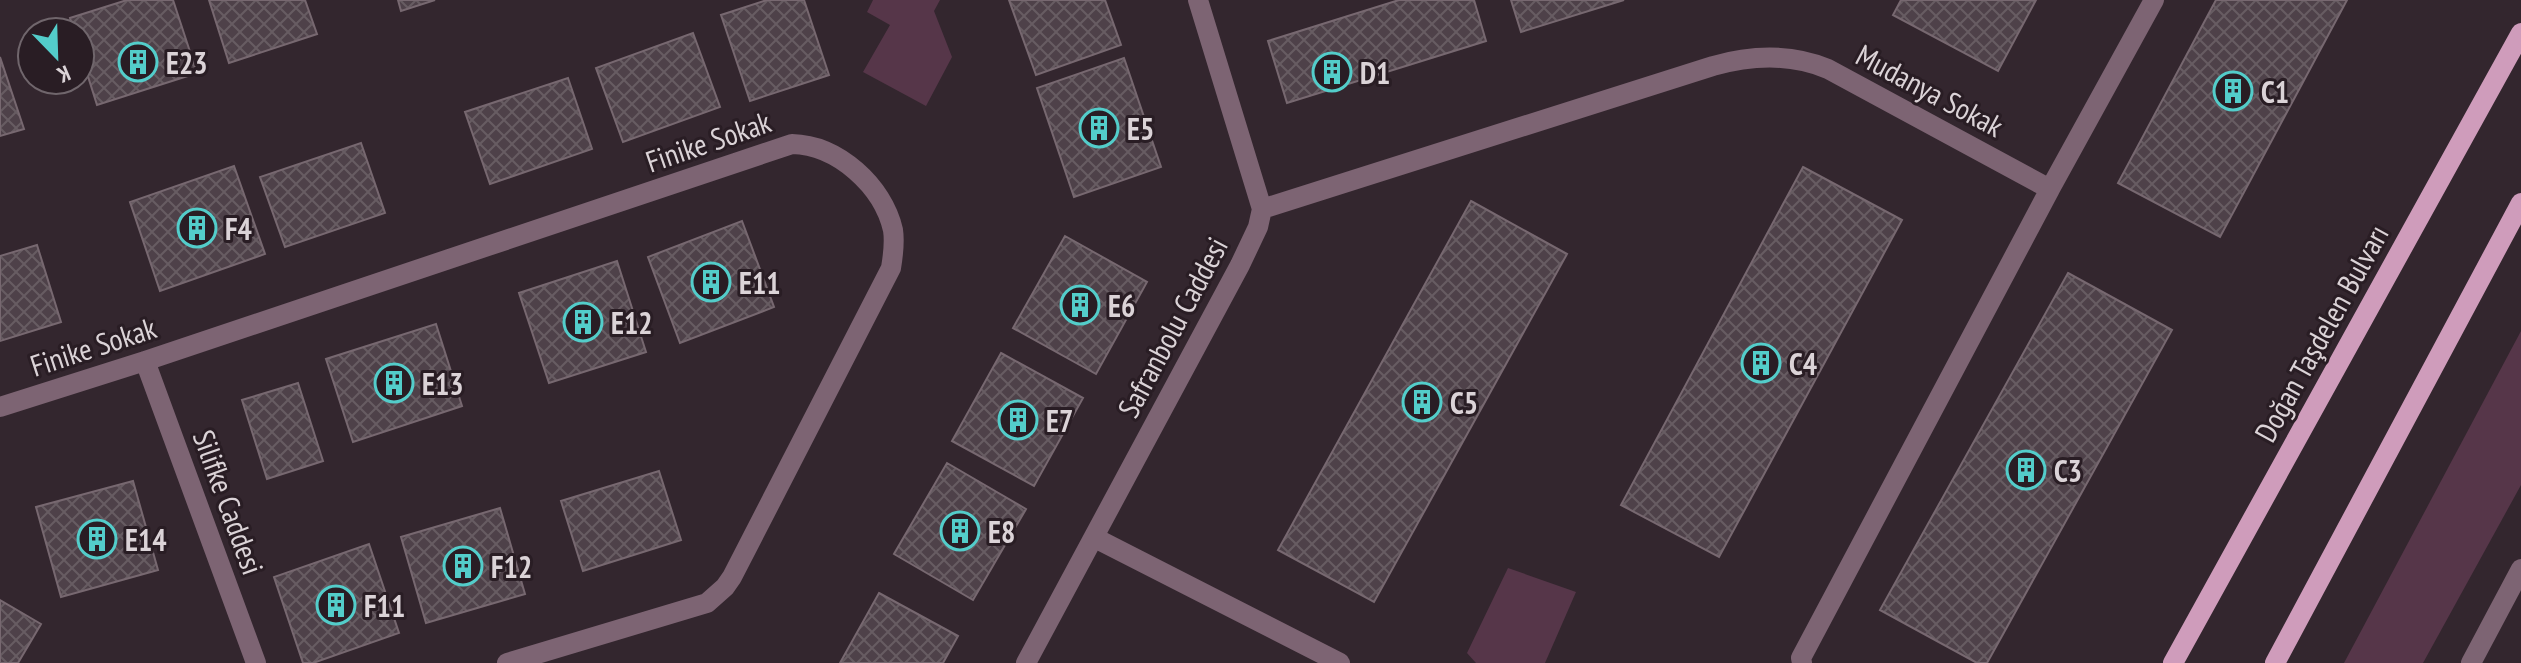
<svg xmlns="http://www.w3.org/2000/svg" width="2521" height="663" font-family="'PT Sans Narrow',sans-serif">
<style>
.green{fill:#563649}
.building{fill:url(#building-cross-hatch);stroke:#776870;stroke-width:2}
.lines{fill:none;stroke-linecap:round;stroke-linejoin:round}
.minor{stroke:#7d6473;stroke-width:20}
.major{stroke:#cf9cbb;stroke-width:20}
.labels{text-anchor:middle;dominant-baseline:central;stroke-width:6;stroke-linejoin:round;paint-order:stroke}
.poi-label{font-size:30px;font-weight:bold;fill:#dbd3d7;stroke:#291d24;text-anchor:start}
.street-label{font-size:30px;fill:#dbd3d7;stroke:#291d24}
</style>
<defs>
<pattern id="building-cross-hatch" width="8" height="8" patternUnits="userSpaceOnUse" patternTransform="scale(2)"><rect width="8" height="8" fill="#4e4149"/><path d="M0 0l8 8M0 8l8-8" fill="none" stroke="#675c62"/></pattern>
</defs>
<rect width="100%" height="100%" fill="#33262e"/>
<path class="green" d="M 873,0 L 940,0 L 934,11 L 952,57 L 926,106 L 863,72 L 890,25 L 867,12 Z
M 2521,331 L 2521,485 L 2423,663 L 2344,663 Z
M 1508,568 L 1576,592 L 1545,663 L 1476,663 L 1467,653 Z"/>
<path class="building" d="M 127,0 L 173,0 L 197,73 L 97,105 L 80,51 L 80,32 L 74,32 L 70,18 Z
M 209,0 L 305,0 L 317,34 L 229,63 Z
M 398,0 L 435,0 L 401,11 Z
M 767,0 L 804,0 L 829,75 L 750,101 L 721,15 Z
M 1009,0 L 1105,0 L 1121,45 L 1036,75 Z
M 1399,0 L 1474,0 L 1486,41 L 1287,103 L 1268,41 Z
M 1511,0 L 1624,0 L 1521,32 Z
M 1901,0 L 2036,0 L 1998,71 L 1893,15 Z
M 2216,0 L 2347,0 L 2220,237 L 2118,183 Z
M 693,33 L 720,107 L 623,142 L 596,68 Z
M 0,57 L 24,129 L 0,136 Z
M 1124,58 L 1161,167 L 1074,197 L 1037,88 Z
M 568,78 L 592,149 L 490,184 L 465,112 Z
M 361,143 L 385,213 L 285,247 L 260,177 Z
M 234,166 L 265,254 L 160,291 L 130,202 Z
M 1803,167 L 1902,220 L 1719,557 L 1621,505 Z
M 1471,201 L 1567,254 L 1374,602 L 1278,550 Z
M 742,221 L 774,307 L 680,343 L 648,257 Z
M 1065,236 L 1147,282 L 1096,374 L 1013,328 Z
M 37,245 L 61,322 L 0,341 L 0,256 Z
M 617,261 L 646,352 L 549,383 L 519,293 Z
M 2068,273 L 2172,330 L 1987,663 L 1977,663 L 1880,610 Z
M 436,324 L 462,406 L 353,442 L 326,359 Z
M 1001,353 L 1083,398 L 1034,486 L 952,441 Z
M 298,383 L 323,461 L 267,479 L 242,400 Z
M 947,463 L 1026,509 L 973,600 L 894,554 Z
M 659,471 L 681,540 L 583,571 L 561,501 Z
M 133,481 L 158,570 L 61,597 L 36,507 Z
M 500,508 L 525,594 L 426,623 L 401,537 Z
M 369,544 L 399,633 L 313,663 L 303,663 L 274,577 Z
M 879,593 L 958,636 L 943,663 L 840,663 Z
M 0,600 L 41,624 L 18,663 L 0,663 Z"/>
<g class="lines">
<path class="minor" d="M 2050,189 L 2154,0
M 1262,209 L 1713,66 C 1752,55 1790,53 1828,69 L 2050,189 L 1801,658 L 1802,663
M 145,361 L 256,663
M 0,407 L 145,361 L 792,144 C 838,145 883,186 893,230 C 895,243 893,256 891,268 L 732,577 L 725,587 L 707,603 L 507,663
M 1095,538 L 1340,663
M 1026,663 L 1240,265 L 1258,227 L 1262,209 L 1198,0
M 2471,663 L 2521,569"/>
<path class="major" d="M 2173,663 L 2521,33
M 2275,663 L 2521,203"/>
</g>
<defs>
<g id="building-ring" transform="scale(2)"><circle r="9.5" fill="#291d24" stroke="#53cdca" stroke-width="1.5"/><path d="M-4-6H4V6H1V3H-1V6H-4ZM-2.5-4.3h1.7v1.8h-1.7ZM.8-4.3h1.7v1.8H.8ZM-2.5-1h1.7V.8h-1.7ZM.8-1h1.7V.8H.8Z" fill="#53cdca"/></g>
</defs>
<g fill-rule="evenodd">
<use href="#building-ring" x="138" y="62"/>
<use href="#building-ring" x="1332" y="72"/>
<use href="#building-ring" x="2233" y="91"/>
<use href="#building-ring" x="1099" y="128"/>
<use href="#building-ring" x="197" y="228"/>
<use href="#building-ring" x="711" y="282"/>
<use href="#building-ring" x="1080" y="305"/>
<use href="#building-ring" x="583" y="322"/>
<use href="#building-ring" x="1761" y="363"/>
<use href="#building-ring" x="394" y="383"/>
<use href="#building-ring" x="1422" y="402"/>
<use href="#building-ring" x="1018" y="420"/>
<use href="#building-ring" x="2026" y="470"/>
<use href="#building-ring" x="960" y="531"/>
<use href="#building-ring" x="97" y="539"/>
<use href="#building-ring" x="463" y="566"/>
<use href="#building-ring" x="336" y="605"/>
</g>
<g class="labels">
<g class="poi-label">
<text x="166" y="62">E23</text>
<text x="1360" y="72">D1</text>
<text x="2261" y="91">C1</text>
<text x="1127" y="128">E5</text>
<text x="225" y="228">F4</text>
<text x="739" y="282">E11</text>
<text x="1108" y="305">E6</text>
<text x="611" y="322">E12</text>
<text x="1789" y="363">C4</text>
<text x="422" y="383">E13</text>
<text x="1450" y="402">C5</text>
<text x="1046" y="420">E7</text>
<text x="2054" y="470">C3</text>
<text x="988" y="531">E8</text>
<text x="125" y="539">E14</text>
<text x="491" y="566">F12</text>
<text x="364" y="605">F11</text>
</g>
<g class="street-label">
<text transform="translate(1930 90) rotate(28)">Mudanya Sokak</text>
<text transform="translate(708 141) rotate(-19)">Finike Sokak</text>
<text transform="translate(1172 327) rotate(-62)">Safranbolu Caddesi</text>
<text transform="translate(2321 333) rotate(-61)">Doğan Taşdelen Bulvarı</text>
<text transform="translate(93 346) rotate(-18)">Finike Sokak</text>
<text transform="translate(229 502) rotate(70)">Silifke Caddesi</text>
</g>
</g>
<g transform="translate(56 56) rotate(157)"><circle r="38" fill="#291d24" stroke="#70666c" stroke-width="2"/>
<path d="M0-6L14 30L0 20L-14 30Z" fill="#53cdca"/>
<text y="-12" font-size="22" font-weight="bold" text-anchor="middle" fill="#dbd3d7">K</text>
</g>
</svg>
